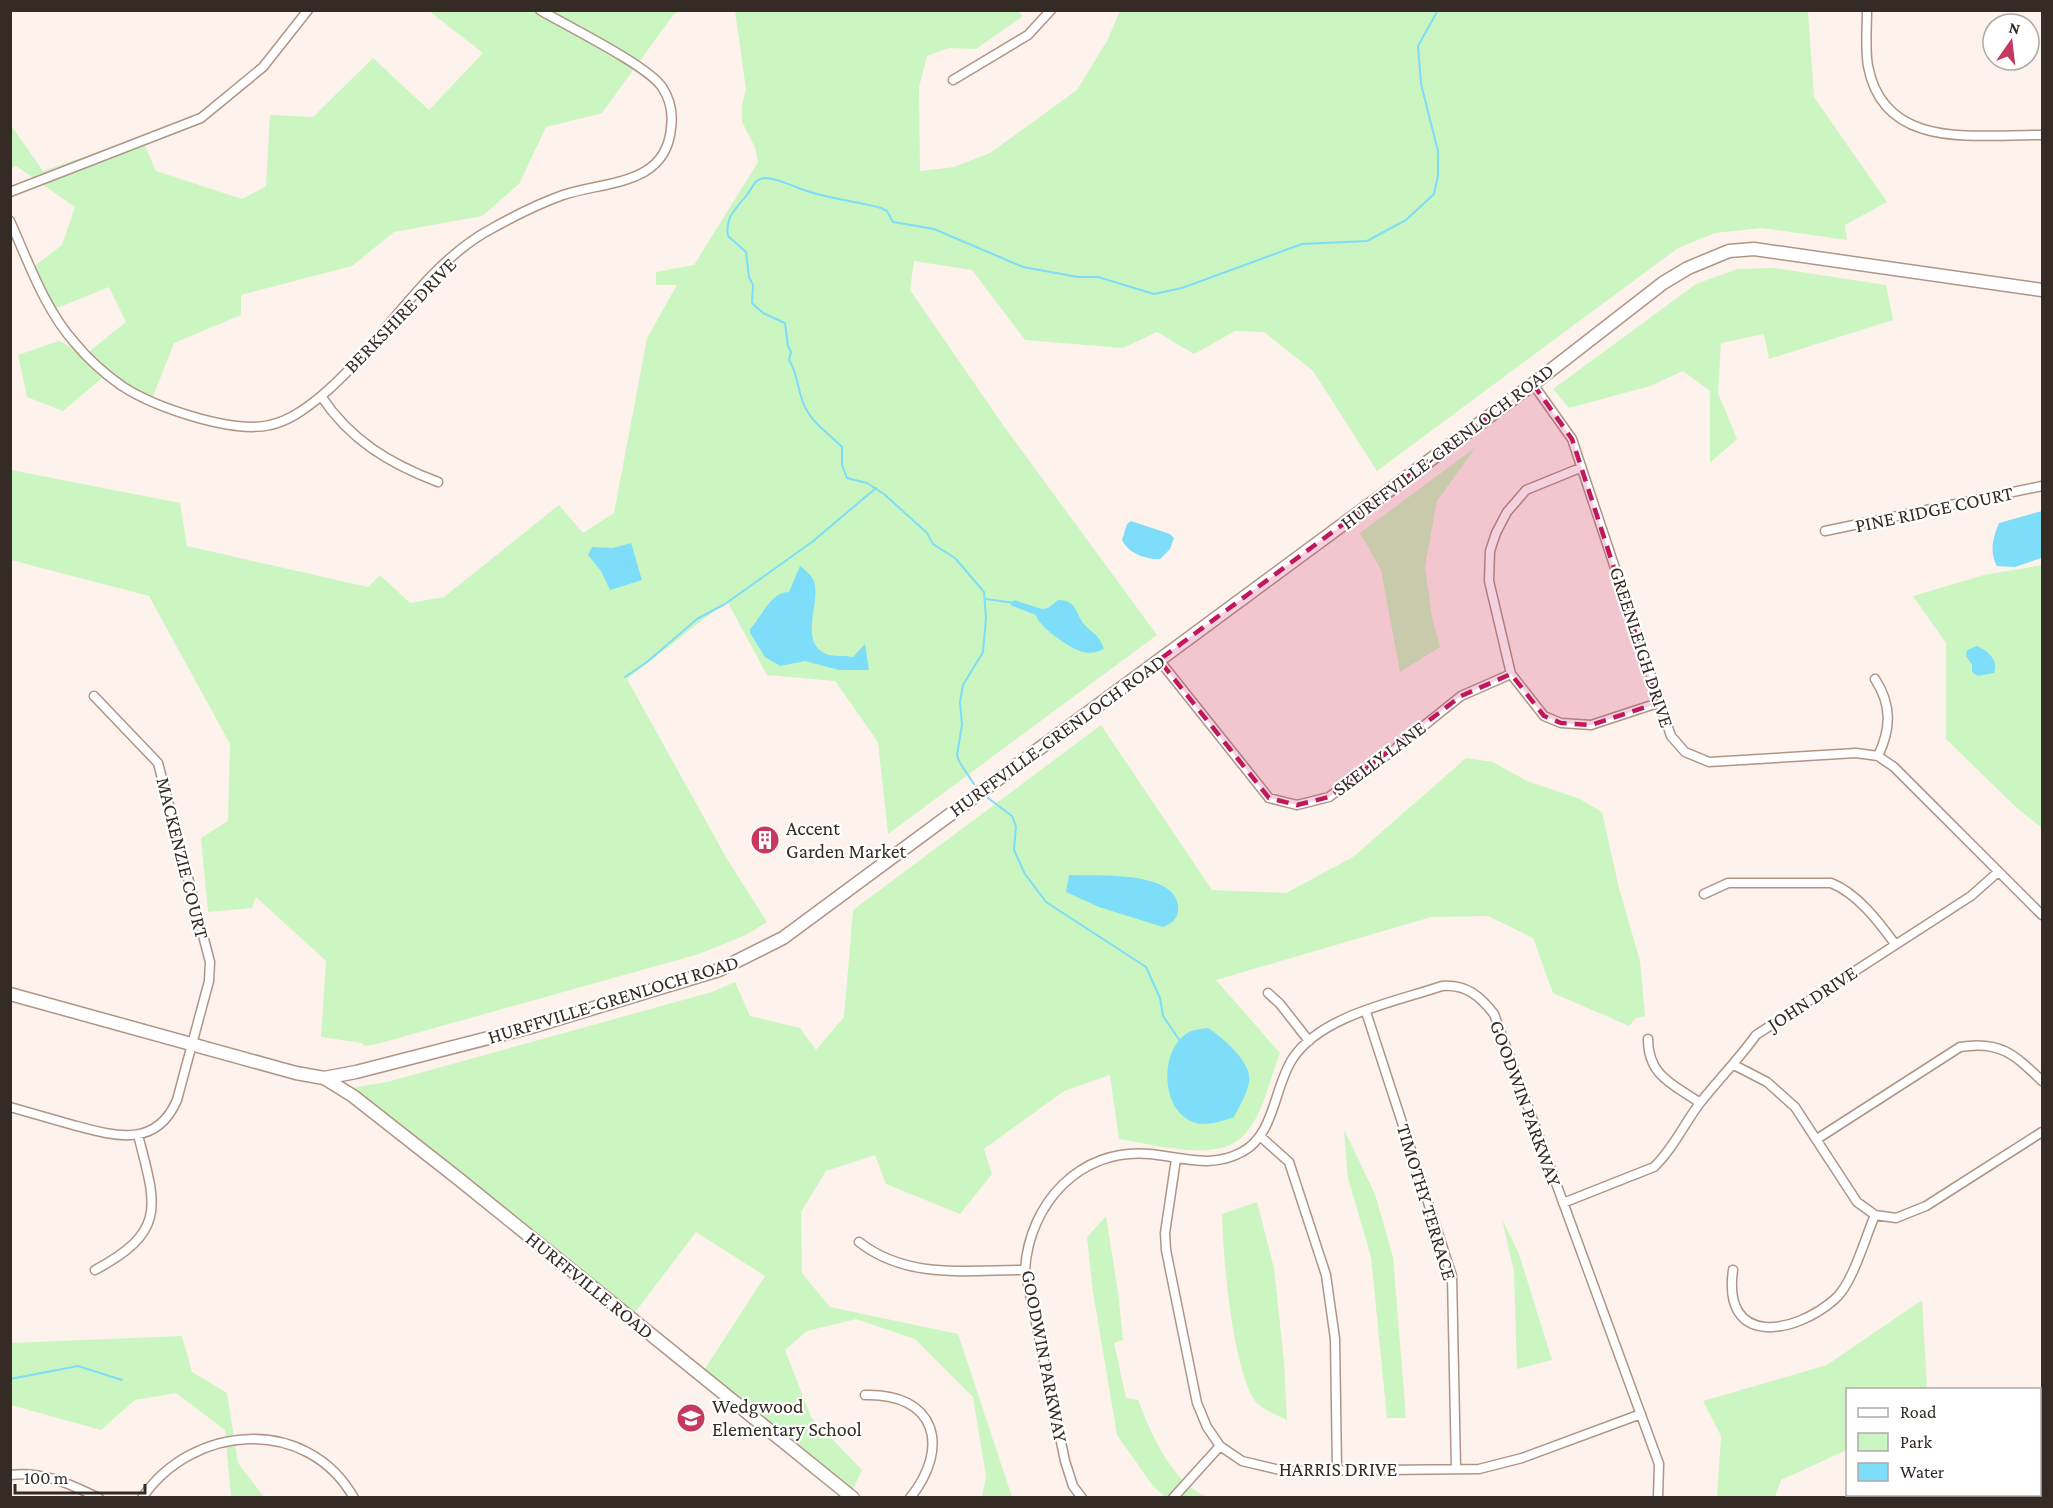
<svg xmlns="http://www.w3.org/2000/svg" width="2053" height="1508" font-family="'Crimson Pro',serif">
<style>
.green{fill:#cbf6c1}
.water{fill:#7eddf9}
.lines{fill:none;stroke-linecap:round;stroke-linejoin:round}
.stream{stroke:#7eddf9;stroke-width:2}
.street-casing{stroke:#b09587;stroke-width:11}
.secondary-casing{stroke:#b09587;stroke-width:15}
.street{stroke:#fff;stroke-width:8}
.secondary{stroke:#fff;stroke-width:12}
.marked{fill:#c2185b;fill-opacity:0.2;stroke:#c2185b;stroke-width:4.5;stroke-dasharray:12 8;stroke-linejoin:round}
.labels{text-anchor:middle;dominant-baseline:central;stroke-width:4.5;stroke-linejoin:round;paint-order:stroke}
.street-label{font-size:20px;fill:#352b25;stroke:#fff}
.poi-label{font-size:20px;fill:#352b25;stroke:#fff;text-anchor:start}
</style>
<rect width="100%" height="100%" fill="#fef2ec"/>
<path class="green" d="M 429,11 L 680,11 L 674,14 L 602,113 L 546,127 L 519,184 L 482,216 L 394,232 L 352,266 L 241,295 L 241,315 L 174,343 L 152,399 L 102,378 L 63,411 L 27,397 L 18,355 L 59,341 L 86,354 L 126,322 L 109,287 L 52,310 L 32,268 L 62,245 L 75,207 L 16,166 L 11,168 L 10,124 L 43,171 L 141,137 L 156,171 L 242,199 L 266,186 L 270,115 L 313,117 L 373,58 L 429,110 L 483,53 Z
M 735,11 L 1018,11 L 1023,16 L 976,49 L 949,48 L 927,56 L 919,87 L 920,171 L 954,167 L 990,153 L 1077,90 L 1107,41 L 1120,11 L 1808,11 L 1814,97 L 1887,202 L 1845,225 L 1847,240 L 1762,228 L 1715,233 L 1678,248 L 1377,471 L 1313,371 L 1264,332 L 1235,331 L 1194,354 L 1157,332 L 1123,348 L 1025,340 L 972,270 L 914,261 L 910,290 L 1003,425 L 1157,635 L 888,834 L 878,742 L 835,681 L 767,675 L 727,601 L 627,679 L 727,859 L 767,922 L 746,935 L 699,954 L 377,1044 L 364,1046 L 362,1043 L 321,1037 L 326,961 L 256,897 L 252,908 L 208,912 L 201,838 L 228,821 L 230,744 L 149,596 L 11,560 L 11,470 L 180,503 L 187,546 L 368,587 L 380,575 L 410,603 L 444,597 L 559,505 L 583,533 L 614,513 L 647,338 L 677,285 L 656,285 L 656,272 L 694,265 L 758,162 L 755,147 L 742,122 L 742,105 L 746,89 Z
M 1774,268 L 1886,285 L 1893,320 L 1769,359 L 1764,334 L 1721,343 L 1718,393 L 1737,439 L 1710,463 L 1710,391 L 1683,371 L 1650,386 L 1569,408 L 1553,389 L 1696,284 L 1737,269 Z
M 1476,447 L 1437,501 L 1425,566 L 1432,617 L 1440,647 L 1400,672 L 1381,570 L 1360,533 Z
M 2042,565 L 2042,828 L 2018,809 L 1946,739 L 1946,643 L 1913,596 L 1984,575 Z
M 1101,725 L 1212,890 L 1286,893 L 1353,857 L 1466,758 L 1493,762 L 1527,781 L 1580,799 L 1602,812 L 1619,888 L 1640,961 L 1645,1016 L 1636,1018 L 1629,1026 L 1553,993 L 1533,938 L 1488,916 L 1431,917 L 1216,980 L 1280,1053 C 1270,1078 1264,1112 1246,1133 C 1220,1165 1154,1144 1119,1139 L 1110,1075 L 1064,1091 L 984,1149 L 992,1174 L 960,1214 L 886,1184 L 875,1155 L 826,1171 L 801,1212 L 802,1273 L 830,1307 L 958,1334 L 1012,1497 L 982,1497 L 986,1476 L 973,1397 L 915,1339 L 856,1319 L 807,1331 L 785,1350 L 811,1417 L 862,1470 L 849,1497 L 701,1375 L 765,1276 L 696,1232 L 630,1319 L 344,1089 L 387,1082 L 712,992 L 735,982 L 750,1016 L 800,1028 L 816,1050 L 844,1017 L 853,910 Z
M 1344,1130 L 1375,1194 L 1393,1257 L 1406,1418 L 1387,1418 L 1371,1257 L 1348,1178 Z
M 1257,1202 L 1274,1268 L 1284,1362 L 1287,1420 C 1277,1415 1261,1409 1255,1401 C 1232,1366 1223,1257 1222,1214 Z
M 1106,1216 L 1118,1292 L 1123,1340 L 1114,1343 L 1126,1398 L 1138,1400 C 1150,1431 1174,1488 1209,1497 L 1165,1497 L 1153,1486 L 1117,1435 L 1093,1292 L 1087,1237 Z
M 1502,1219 L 1519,1254 L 1552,1360 L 1517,1369 L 1514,1272 Z
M 1922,1300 L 1927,1389 L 1848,1390 L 1847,1450 L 1781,1480 L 1775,1497 L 1717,1497 L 1721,1436 L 1703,1401 L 1827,1365 Z
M 182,1336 L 192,1372 L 227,1393 L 238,1463 L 264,1497 L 231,1497 L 225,1430 L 176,1393 L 135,1400 L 101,1430 L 11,1405 L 10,1343 Z
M 2042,1418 L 2042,1497 L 1939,1498 L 1940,1494 L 2040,1494 L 2040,1419 Z"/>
<path class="water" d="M 2042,511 L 2041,558 L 2015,567 L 1997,566 C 1989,553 1993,537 1999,523 Z
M 1131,521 L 1170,534 L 1174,538 L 1170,549 L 1160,559 C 1146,560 1128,553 1122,540 L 1127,524 Z
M 631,543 L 642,580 L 610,590 L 601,571 L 588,555 L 592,547 L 613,548 Z
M 800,566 C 803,568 811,575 813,579 C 823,600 797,641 826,654 C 833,657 844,655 853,657 L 865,644 L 869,670 L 839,670 L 805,661 L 780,666 L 765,657 L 750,633 L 750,629 C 761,617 772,591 789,592 Z
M 1014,600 L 1042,609 L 1048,608 L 1058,600 C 1077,600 1075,613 1084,624 C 1093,635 1098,632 1104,649 C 1097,653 1087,654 1080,651 C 1068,647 1038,626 1036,615 L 1010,605 Z
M 1977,646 C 1988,651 1999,660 1994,673 L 1978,676 L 1972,672 L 1972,665 L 1966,656 L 1967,650 Z
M 1069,875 C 1096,876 1175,870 1178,906 C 1179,918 1173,923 1163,927 L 1099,907 L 1066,892 Z
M 1208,1028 C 1222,1037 1253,1063 1249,1082 C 1247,1094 1239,1107 1234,1117 C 1222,1121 1205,1127 1193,1122 C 1162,1110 1160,1058 1182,1037 C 1189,1030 1199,1029 1208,1028 Z"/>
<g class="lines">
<path class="stream" d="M 986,599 L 1015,603
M 625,677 L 647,662 L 697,619 L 725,604 L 812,542 L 876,488
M 974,784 L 960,763 L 957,755 L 962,725 L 960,702 L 963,685 L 983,652 L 986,618 L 984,592 L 955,558 L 933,544 L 927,533 L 884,494 L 867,483 L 847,478 L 842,465 L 842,447 C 830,434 815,426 806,409 C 797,393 799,375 789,360 L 791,352 L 788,346 L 785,323 L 763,313 L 752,303 L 753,285 L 749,277 L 746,252 L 728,236 C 725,217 735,210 746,196 C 753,189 753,179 765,178 C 775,178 786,183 796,187 C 824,199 853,200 881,208 L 887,211 L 893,222 L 934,229 L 1023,267 L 1078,277 L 1098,277 L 1154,294 L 1182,288 L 1302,244 L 1367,241 L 1406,220 L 1434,194 L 1438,176 L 1438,151 L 1421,84 L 1418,46 L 1438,10
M 984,795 L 1012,816 L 1016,826 L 1014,850 L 1025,874 L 1046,902 L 1146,967 L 1160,998 L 1163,1016 L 1180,1041
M 10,1379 L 78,1366 L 122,1380"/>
<g class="street-casing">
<path id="street" d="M 1867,10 C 1867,28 1865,49 1868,66 C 1884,152 1978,134 2042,135
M 953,80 L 1028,35 L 1051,10
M 10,192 L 201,118 L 263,67 L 308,10
M 10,221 C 28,261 45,310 75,343 C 88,359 105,374 122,386 C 154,407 232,434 270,425 C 289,421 305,409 320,397 C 380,348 422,266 491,229 C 514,216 538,204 563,195 C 605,181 666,186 671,128 C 673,114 670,99 662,87 C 647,65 567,26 540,10
M 1533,384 L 1572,439 L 1671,736 L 1685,752 L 1709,762 L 1856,753 L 1878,756 L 1894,767 L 2042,915
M 321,396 C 350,440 390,464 438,482
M 1580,468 L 1526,490 L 1507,512 L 1496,533 L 1490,551 L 1489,581 L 1511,674 L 1544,716 L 1561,723 L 1591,725 L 1658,703
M 1825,531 L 2042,486
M 1159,660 L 1269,798 L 1297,805 L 1329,797 L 1391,752 L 1461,696 L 1511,674
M 1875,679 C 1892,705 1891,729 1878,756
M 1704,894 L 1728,883 L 1831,883 C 1857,893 1879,922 1895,944
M 1268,993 L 1280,1004 L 1309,1041
M 1366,1012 L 1452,1276 L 1456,1469
M 1648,1039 C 1648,1076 1673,1084 1700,1103
M 1734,1065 L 1767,1082 L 1795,1107 L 1857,1202 L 1875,1215 L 1896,1218 L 1926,1206 L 2042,1132
M 10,1107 C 31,1113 52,1119 73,1125 C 114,1136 156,1149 177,1100 L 209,981 L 210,962 L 158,763 L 94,696
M 1261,1137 L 1289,1162 L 1326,1275 L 1335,1339 L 1337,1470
M 1817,1139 L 1960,1047 C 2000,1040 2015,1055 2042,1081
M 1176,1159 L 1165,1233 L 1166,1250 L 1197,1403 L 1207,1427 L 1220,1446 L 1242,1461 L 1284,1471 L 1479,1469 L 1522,1458 L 1641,1414
M 1563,1203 L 1654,1167 C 1673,1149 1684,1124 1700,1103 C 1718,1080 1739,1059 1756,1035 L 1971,896 L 1998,872
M 859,1242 C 908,1280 967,1270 1025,1270
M 95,1270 C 168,1231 156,1205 138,1135
M 1733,1270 C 1722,1347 1794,1335 1835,1299 C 1853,1283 1865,1238 1875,1215
M 865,1395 C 936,1393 951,1447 910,1498
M 10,1475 C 43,1471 70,1484 99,1498
M 142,1498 C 192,1424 307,1415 354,1498
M 1082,1498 L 1073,1486 L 1065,1461 L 1025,1270 C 1029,1204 1080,1147 1150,1154 C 1182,1157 1211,1169 1242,1152 C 1275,1135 1274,1086 1293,1058 C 1322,1015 1395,1002 1442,986 C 1466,984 1480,996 1494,1014 L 1659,1464 L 1658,1498
M 1173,1498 L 1220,1446"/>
</g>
<g class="secondary-casing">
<path id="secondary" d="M 10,994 L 296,1073 L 324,1078 L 356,1072 L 531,1027 L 719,970 L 783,938 L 1533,384 L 1663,283 L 1688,268 L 1729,251 L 1754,249 L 2042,290
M 324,1078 L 353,1096 L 460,1180 L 853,1498
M 2040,1442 L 2042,1441
M 1954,1498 L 1959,1494"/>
</g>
<use href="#street" class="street"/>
<use href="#secondary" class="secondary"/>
</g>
<path class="marked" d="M 1533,384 L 1572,439 L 1658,703 L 1591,725 L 1561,723 L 1544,716 L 1511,674 L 1461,696 L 1329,797 L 1297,805 L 1269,798 L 1159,660 Z"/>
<defs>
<g id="building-disc" transform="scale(1.5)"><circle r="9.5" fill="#c73861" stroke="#fff"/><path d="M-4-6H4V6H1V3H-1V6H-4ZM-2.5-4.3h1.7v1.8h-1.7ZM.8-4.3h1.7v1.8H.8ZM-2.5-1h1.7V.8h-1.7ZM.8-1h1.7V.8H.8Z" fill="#fff"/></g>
<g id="school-disc" transform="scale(1.5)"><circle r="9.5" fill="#c73861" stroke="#fff"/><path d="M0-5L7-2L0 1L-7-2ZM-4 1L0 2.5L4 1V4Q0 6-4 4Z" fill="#fff"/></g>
</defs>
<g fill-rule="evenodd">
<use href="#building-disc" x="765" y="840"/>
<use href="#school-disc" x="691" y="1418"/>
</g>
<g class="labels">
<g class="street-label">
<text transform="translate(400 315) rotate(-46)">BERKSHIRE DRIVE</text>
<text transform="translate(1447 446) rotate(-37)">HURFFVILLE-GRENLOCH ROAD</text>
<text transform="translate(1934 509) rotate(-12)">PINE RIDGE COURT</text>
<text transform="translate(1642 647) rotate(72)">GREENLEIGH DRIVE</text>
<text transform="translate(1057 735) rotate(-36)">HURFFVILLE-GRENLOCH ROAD</text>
<text transform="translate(1379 758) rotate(-37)">SKELLY LANE</text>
<text transform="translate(183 858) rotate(76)">MACKENZIE COURT</text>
<text transform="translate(1812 998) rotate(-33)">JOHN DRIVE</text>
<text transform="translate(613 999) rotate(-17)">HURFFVILLE-GRENLOCH ROAD</text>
<text transform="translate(1526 1103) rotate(70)">GOODWIN PARKWAY</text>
<text transform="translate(1427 1202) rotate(73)">TIMOTHY TERRACE</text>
<text transform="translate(590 1285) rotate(39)">HURFFVILLE ROAD</text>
<text transform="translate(1045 1356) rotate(79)">GOODWIN PARKWAY</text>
<text x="1338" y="1469">HARRIS DRIVE</text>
</g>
<g class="poi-label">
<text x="786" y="828">Accent<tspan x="786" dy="23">Garden Market</tspan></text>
<text x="712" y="1406">Wedgwood<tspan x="712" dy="23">Elementary School</tspan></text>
</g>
</g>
<rect width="2053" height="1508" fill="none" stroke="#352b25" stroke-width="24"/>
<rect x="1846" y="1388" width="195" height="108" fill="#ffffff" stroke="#aeaaa8" stroke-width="1.5"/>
<rect x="1858" y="1408" width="30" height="9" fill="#ffffff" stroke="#aeaaa8" stroke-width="1.5"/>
<text x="1900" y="1418" font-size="18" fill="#352b25">Road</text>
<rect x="1858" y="1433" width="30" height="18" fill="#cbf6c1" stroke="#aeaaa8" stroke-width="1.5"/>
<text x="1900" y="1448" font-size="18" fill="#352b25">Park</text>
<rect x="1858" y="1463" width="30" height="18" fill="#7eddf9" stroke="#aeaaa8" stroke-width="1.5"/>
<text x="1900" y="1478" font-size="18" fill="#352b25">Water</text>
<g transform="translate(2011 42) rotate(14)"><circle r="28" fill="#ffffff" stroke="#aeaaa8" stroke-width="1.5"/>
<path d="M0-4.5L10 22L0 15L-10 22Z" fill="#c73861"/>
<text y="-9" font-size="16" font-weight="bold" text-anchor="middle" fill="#352b25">N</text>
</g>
<path d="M15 1484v9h130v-9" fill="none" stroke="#352b25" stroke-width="3"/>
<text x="24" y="1484" font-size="18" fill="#352b25" stroke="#ffffff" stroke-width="4.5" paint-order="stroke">100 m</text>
</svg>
